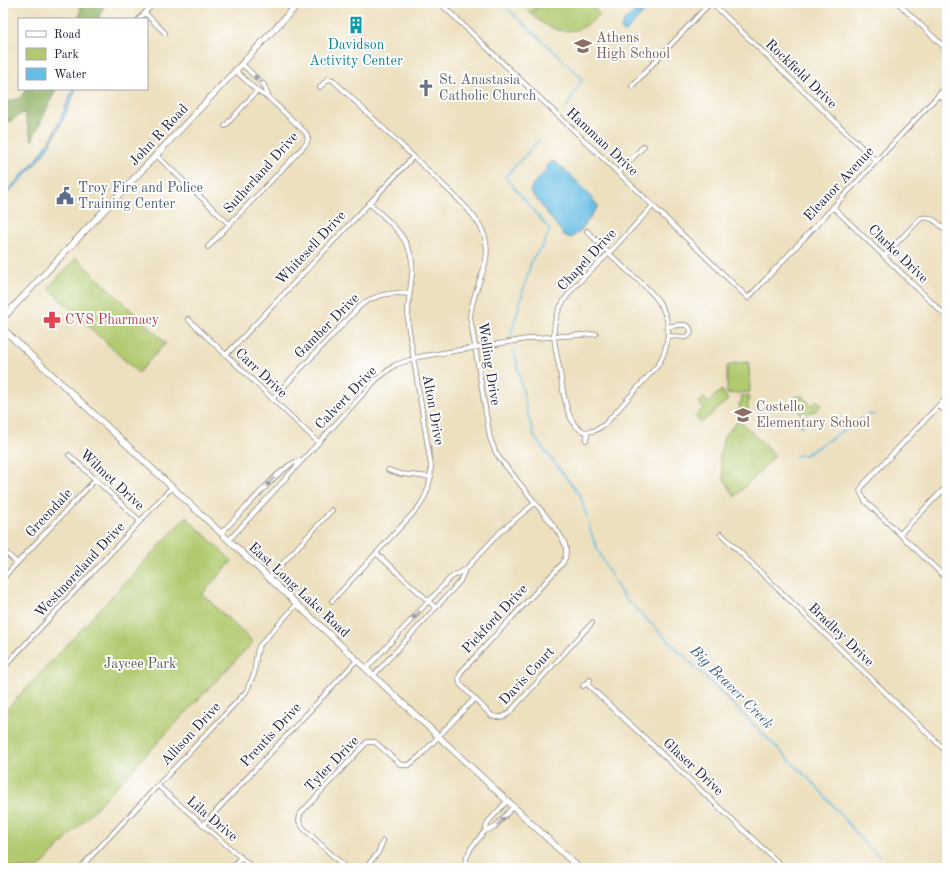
<svg xmlns="http://www.w3.org/2000/svg" width="950" height="871" font-family="'Old Standard TT',serif">
<style>
.green{fill:#b1ca70;stroke:#6a7656}
.forest{fill:#8cae62;stroke:#57684e}
.water{fill:#68bde4;stroke:#457090}
.lines{fill:none;stroke-linecap:round;stroke-linejoin:round}
.stream{stroke:#68bde4;stroke-width:1.5}
.minor-casing{stroke:#88817d;stroke-width:5.5}
.secondary-casing{stroke:#88817d;stroke-width:7}
.minor{stroke:#fff;stroke-width:4}
.secondary{stroke:#fff;stroke-width:5.5}
.oneway{fill:#9c9ca7}
.labels{text-anchor:middle;dominant-baseline:central;stroke-width:4;stroke-linejoin:round;paint-order:stroke}
.education-label{font-size:14px;fill:#785e54;stroke:#fff;text-anchor:start}
.culture-label{font-size:14px;fill:#0d838f;stroke:#fff}
.street-label{font-size:14px;fill:#22223b;stroke:#fff}
.worship-label{font-size:14px;fill:#5b616d;stroke:#fff;text-anchor:start}
.service-label{font-size:14px;fill:#4e5e75;stroke:#fff;text-anchor:start}
.health-label{font-size:14px;fill:#be3a42;stroke:#fff;text-anchor:start}
.park-label{font-size:14px;fill:#545d4e;stroke:#fff}
.water-label{font-size:15px;font-style:italic;fill:#3e607f;stroke:#fff}
</style>
<rect width="100%" height="100%" fill="#fff"/>
<filter id="ink" filterUnits="userSpaceOnUse"><feTurbulence type="fractalNoise" baseFrequency=".025" numOctaves="2"/><feDisplacementMap in="SourceGraphic" scale="8" xChannelSelector="R" yChannelSelector="G"/><feConvolveMatrix kernelMatrix="1 2 1 2 8 2 1 2 1" color-interpolation-filters="sRGB"/></filter>
<filter id="wash" filterUnits="userSpaceOnUse"><feTurbulence type="fractalNoise" baseFrequency=".012" numOctaves="4" result="noise"/><feDisplacementMap in="SourceGraphic" scale="16" xChannelSelector="R" yChannelSelector="G"/><feGaussianBlur stdDeviation="0.9" result="paint"/><feColorMatrix in="noise" values="0 0 0 0 0 0 0 0 0 0 0 0 0 0 0 0 0 1.4 0 .05"/><feComposite in="paint" operator="in"/></filter>
<g filter="url(#wash)">
<rect width="100%" height="100%" fill="#ede0bf"/>
<path class="green" d="M 521,3 L 541,3 L 531,14 Z
M 543,3 L 589,3 L 600,14 C 578,38 554,35 531,14 Z
M 76,258 L 166,343 L 138,373 L 48,288 Z
M 749,362 L 750,392 L 727,394 L 727,366 L 731,365 L 731,364 Z
M 722,390 L 728,400 L 701,423 L 695,416 L 703,408 L 699,402 L 704,398 L 709,403 L 712,400 L 712,398 Z
M 749,395 C 749,401 747,405 748,411 L 740,412 L 739,403 L 742,402 L 741,396 Z
M 803,396 L 812,406 L 817,400 L 822,405 L 816,411 L 804,414 L 809,419 L 802,427 L 797,422 L 801,417 L 799,407 L 794,406 L 793,400 L 796,397 Z
M 739,420 L 774,454 L 774,457 L 735,497 L 724,479 L 719,458 L 724,436 Z
M 186,517 L 232,561 L 202,594 L 253,642 L 39,868 L 3,868 L 3,713 Z"/>
<path class="forest" d="M 78,3 L 105,3 L 99,17 L 101,19 L 78,19 L 81,11 Z
M 26,89 L 56,89 L 32,141 L 24,112 L 9,122 L 3,115 L 3,103 L 20,98 Z"/>
<path class="water" d="M 644,3 L 652,3 L 625,33 L 621,29 L 624,21 Z
M 73,89 L 76,89 C 69,106 62,123 53,139 C 40,162 21,180 3,198 L 3,195 L 36,160 L 53,136 Z
M 553,161 C 568,170 588,193 598,206 L 581,230 L 571,238 L 564,235 L 530,191 C 533,181 541,178 545,171 C 548,166 548,163 553,161 Z"/>
<g class="lines">
<path class="stream" d="M 501,3 L 558,55 L 582,79 L 565,110
M 511,335 L 532,259 L 543,245 L 550,230 L 505,177 L 539,140
M 514,350 L 528,415 L 535,438 L 580,495 L 587,518
M 795,456 L 807,454 L 866,416 L 870,414 L 874,415
M 588,523 C 595,549 609,572 623,596 L 817,787 L 868,847 L 879,856"/>
</g>
</g>
<g filter="url(#ink)">
<g class="lines">
<g class="minor-casing">
<path id="minor" d="M 440,3 L 649,202 L 748,298 L 947,86
M 712,3 L 876,161
M 898,3 L 947,50
M 145,13 L 165,33
M 139,19 L 154,3
M 242,64 L 264,85 L 269,98
M 632,86 L 710,3
M 320,87 L 328,79 L 333,80 L 336,83 L 459,200 C 480,221 494,240 483,271 C 478,286 472,300 470,316 L 490,438 L 495,451 L 500,459 L 553,525 C 562,538 571,547 563,563 L 461,672 L 459,679 L 460,684 L 492,716 C 498,718 503,718 508,714 L 592,623
M 939,94 L 947,102
M 225,126 L 257,91
M 156,155 L 229,224
M 618,173 L 644,146
M 833,207 L 947,317
M 587,231 C 601,245 614,259 629,272 C 639,281 651,290 659,302 C 672,321 670,346 658,365 C 653,371 647,377 642,383 C 629,397 617,411 605,424 C 569,453 563,393 560,371 C 556,351 550,331 558,312 C 566,291 591,271 607,255 C 623,239 637,222 653,206
M 208,247 C 240,212 274,179 306,144 L 308,139 L 306,133 L 269,98 L 257,91 L 235,70
M 884,256 L 921,218 C 932,215 940,225 947,232
M 188,319 L 318,442
M 667,327 C 676,326 691,320 691,333 L 687,337 L 668,336
M 226,355 L 413,157
M 947,397 L 864,484 L 860,491 L 865,501 L 947,579
M 272,399 L 361,305 C 377,294 391,292 409,294
M 939,405 L 947,413
M 586,440 L 588,432
M 69,455 L 140,521
M 388,470 L 401,474 L 431,477
M 221,533 L 276,476 L 291,464 L 301,460
M 721,534 L 947,752
M 900,534 L 947,486
M 229,540 L 376,380 L 395,365 L 418,357 L 533,338 L 596,334
M 3,550 L 17,563
M 376,553 L 436,608
M 3,578 L 95,480
M 269,578 L 332,510
M 332,601 L 418,508 C 428,495 431,481 431,466 L 408,324 C 407,307 410,291 412,275 C 416,242 391,223 369,203
M 3,668 L 172,487
M 366,669 L 450,578 L 460,572 L 465,570
M 373,676 L 454,588 L 460,581 L 465,570 L 501,531 L 535,503
M 586,683 L 784,868
M 583,686 L 590,680
M 158,786 L 253,868
M 203,825 L 357,660
M 485,831 L 494,828 L 513,807
M 80,868 L 246,692 L 254,674 L 257,652 L 259,646 L 297,604
M 232,868 L 241,857
M 346,868 L 303,828 L 299,821 L 300,814 L 367,742 L 375,742 L 401,765 L 409,765 L 420,756 L 474,699
M 365,868 L 378,853 L 383,841
M 464,868 L 466,859 L 471,848 L 485,831 L 488,822 L 507,801"/>
</g>
<g class="secondary-casing">
<path id="secondary" d="M 3,318 L 299,3
M 3,329 L 579,868"/>
</g>
<use href="#minor" class="minor"/>
<use href="#secondary" class="secondary"/>
</g>
<defs><path id="oneway-solid" d="M-6-.8H1V-3.2L6.5 0L1 3.2V.8H-6Z"/></defs>
<g class="oneway">
<use href="#oneway-solid" transform="translate(258 79) rotate(-138)"/>
<use href="#oneway-solid" transform="translate(270 482) rotate(134)"/>
<use href="#oneway-solid" transform="translate(416 615) rotate(133)"/>
<use href="#oneway-solid" transform="translate(501 821) rotate(-47)"/>
</g>
</g>
<defs>
<g id="building-bare" transform="scale(1.38)"><path d="M-4-6H4V6H1V3H-1V6H-4ZM-2.5-4.3h1.7v1.8h-1.7ZM.8-4.3h1.7v1.8H.8ZM-2.5-1h1.7V.8h-1.7ZM.8-1h1.7V.8H.8Z" fill="#0f9aa8" stroke="#fff" stroke-width="2.5" paint-order="stroke"/></g>
<g id="school-bare" transform="scale(1.38)"><path d="M0-5L7-2L0 1L-7-2ZM-4 1L0 2.5L4 1V4Q0 6-4 4Z" fill="#8d6e63" stroke="#fff" stroke-width="2.5" paint-order="stroke"/></g>
<g id="church-bare" transform="scale(1.38)"><path d="M-1.2-6h2.4v3.5h3.3v2.4h-3.3V6h-2.4V-.1h-3.3v-2.4h3.3Z" fill="#6b7280" stroke="#fff" stroke-width="2.5" paint-order="stroke"/></g>
<g id="civic-bare" transform="scale(1.38)"><path d="M-.6-6.5H3V-4.5H.6V-3L4-1V1h2V6H-6V1h2V-1L-.6-3ZM-1.2 2.5V6h2.4V2.5Z" fill="#5c6f8a" stroke="#fff" stroke-width="2.5" paint-order="stroke"/></g>
<g id="pharmacy-bare" transform="scale(1.38)"><path d="M-2-6h4v4h4v4h-4v4h-4v-4h-4v-4h4Z" fill="#e0444e" stroke="#fff" stroke-width="2.5" paint-order="stroke"/></g>
</defs>
<g fill-rule="evenodd">
<use href="#building-bare" x="356" y="25"/>
<use href="#school-bare" x="583" y="46"/>
<use href="#church-bare" x="426" y="88"/>
<use href="#civic-bare" x="65" y="196"/>
<use href="#pharmacy-bare" x="52" y="320"/>
<use href="#school-bare" x="743" y="415"/>
</g>
<g class="labels">
<g class="education-label">
<text x="596" y="38">Athens<tspan x="596" dy="16">High School</tspan></text>
<text x="756" y="407">Costello<tspan x="756" dy="16">Elementary School</tspan></text>
</g>
<g class="culture-label">
<text x="356" y="45">Davidson<tspan x="356" dy="16">Activity Center</tspan></text>
</g>
<g class="street-label">
<text transform="translate(801 74) rotate(44)">Rockfield Drive</text>
<text transform="translate(159 135) rotate(-47)">John R Road</text>
<text transform="translate(602 142) rotate(43)">Hamman Drive</text>
<text transform="translate(261 173) rotate(-48)">Sutherland Drive</text>
<text transform="translate(839 184) rotate(-47)">Eleanor Avenue</text>
<text transform="translate(311 248) rotate(-47)">Whitesell Drive</text>
<text transform="translate(898 254) rotate(44)">Clarke Drive</text>
<text transform="translate(587 260) rotate(-47)">Chapel Drive</text>
<text transform="translate(327 326) rotate(-45)">Gamber Drive</text>
<text transform="translate(489 364) rotate(81)">Welling Drive</text>
<text transform="translate(261 373) rotate(43)">Carr Drive</text>
<text transform="translate(346 398) rotate(-46)">Calvert Drive</text>
<text transform="translate(433 410) rotate(80)">Alton Drive</text>
<text transform="translate(112 480) rotate(43)">Wilmet Drive</text>
<text transform="translate(49 513) rotate(-47)">Greendale</text>
<text transform="translate(80 570) rotate(-47)">Westmoreland Drive</text>
<text transform="translate(299 590) rotate(43)">East Long Lake Road</text>
<text transform="translate(495 619) rotate(-47)">Pickford Drive</text>
<text transform="translate(841 635) rotate(44)">Bradley Drive</text>
<text transform="translate(527 676) rotate(-47)">Davis Court</text>
<text transform="translate(191 734) rotate(-47)">Allison Drive</text>
<text transform="translate(271 735) rotate(-47)">Prentis Drive</text>
<text transform="translate(332 764) rotate(-46)">Tyler Drive</text>
<text transform="translate(693 767) rotate(43)">Glaser Drive</text>
<text transform="translate(212 819) rotate(40)">Lila Drive</text>
</g>
<g class="worship-label">
<text x="439" y="80">St. Anastasia<tspan x="439" dy="16">Catholic Church</tspan></text>
</g>
<g class="service-label">
<text x="78" y="188">Troy Fire and Police<tspan x="78" dy="16">Training Center</tspan></text>
</g>
<g class="health-label">
<text x="65" y="320">CVS Pharmacy</text>
</g>
<g class="park-label">
<text x="140" y="664">Jaycee Park</text>
</g>
<g class="water-label">
<text transform="translate(731 688) rotate(45)">Big Beaver Creek</text>
</g>
</g>
<rect width="950" height="871" fill="none" stroke="#fff" stroke-width="16"/>
<rect x="18" y="18" width="130" height="72" fill="#ffffff" stroke="#a7a7b1"/>
<rect x="26" y="31" width="20" height="6" fill="#ffffff" stroke="#a7a7b1"/>
<text x="54" y="38" font-size="12" fill="#22223b">Road</text>
<rect x="26" y="48" width="20" height="12" fill="#b1ca70" stroke="#a7a7b1"/>
<text x="54" y="58" font-size="12" fill="#22223b">Park</text>
<rect x="26" y="68" width="20" height="12" fill="#68bde4" stroke="#a7a7b1"/>
<text x="54" y="78" font-size="12" fill="#22223b">Water</text>
</svg>
